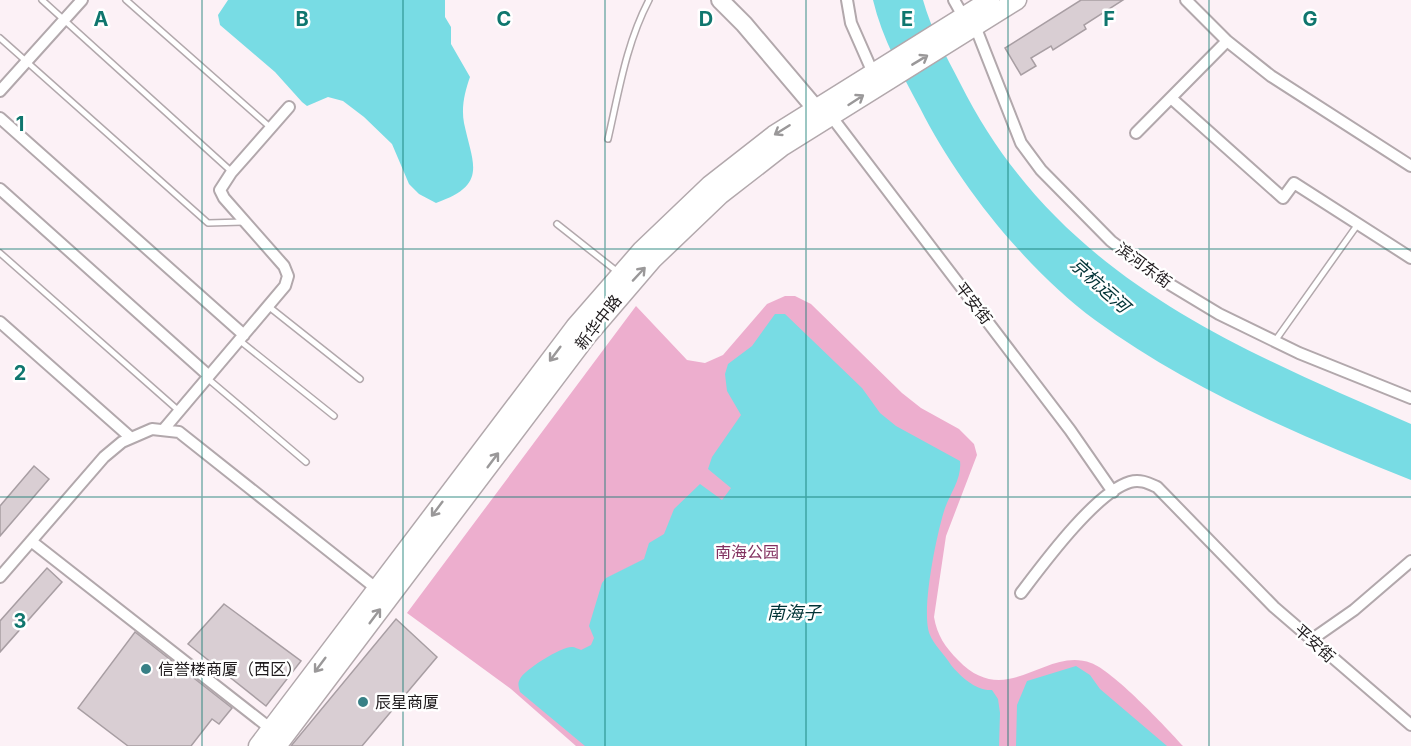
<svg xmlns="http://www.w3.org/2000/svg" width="1411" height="746" font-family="Inter,'Noto Sans SC',sans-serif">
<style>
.green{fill:#edaece}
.water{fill:#78dce4}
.building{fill:#d9ced3;stroke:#a89ea3;stroke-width:1.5}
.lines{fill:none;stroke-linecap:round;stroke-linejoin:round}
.lane-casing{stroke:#b2a8ac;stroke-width:8}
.street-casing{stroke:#b2a8ac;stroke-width:14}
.secondary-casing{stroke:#b2a8ac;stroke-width:20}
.primary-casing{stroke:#b2a8ac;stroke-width:21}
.lane{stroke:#fff;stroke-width:5}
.street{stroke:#fff;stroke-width:10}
.secondary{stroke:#fff;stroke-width:16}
.primary{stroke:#fff;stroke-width:18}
.oneway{stroke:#9a9899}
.grid{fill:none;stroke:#0f766e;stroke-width:1.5;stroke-opacity:0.55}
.poi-dot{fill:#388086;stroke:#fff;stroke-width:2}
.labels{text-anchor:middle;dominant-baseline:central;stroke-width:5;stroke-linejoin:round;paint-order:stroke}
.street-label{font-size:16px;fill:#1e1a1c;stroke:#fff}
.park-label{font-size:16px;fill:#823160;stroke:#fff}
.poi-label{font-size:16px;fill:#1e1a1c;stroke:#fff;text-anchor:start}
.water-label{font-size:18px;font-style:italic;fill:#003336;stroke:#fff}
.grid-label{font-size:20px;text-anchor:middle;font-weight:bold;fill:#0f766e;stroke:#fff;stroke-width:5;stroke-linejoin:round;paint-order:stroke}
</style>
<rect width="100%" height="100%" fill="#fcf1f6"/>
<path class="green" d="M 785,296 L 795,296 L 811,304 L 902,393 L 921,408 L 959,429 L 974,444 L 977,455 L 946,536 L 934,617 C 937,635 945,647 958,660 C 1007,711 1045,646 1091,663 C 1112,670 1167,728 1183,746 L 576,746 L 511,689 L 407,613 L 636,306 L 687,360 L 705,363 L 723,355 L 767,304 Z"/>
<path class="water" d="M 228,0 L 445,0 L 445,17 L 451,27 L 451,44 L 470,77 C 465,91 461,107 464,123 C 473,165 488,185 436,203 L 419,194 L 409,184 L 392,144 L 364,117 L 343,101 L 328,97 L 307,106 L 302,102 L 275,72 L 220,25 L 218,15 Z
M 873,0 L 923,0 C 931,29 946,56 960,83 C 1055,273 1226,344 1411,424 L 1411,480 C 1301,436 1191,390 1095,320 C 1026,269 959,185 920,108 C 902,74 882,38 873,0 Z
M 775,314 L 785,314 L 862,388 L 880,413 L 896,426 L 960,461 C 962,478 951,492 945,508 C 937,532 920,613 930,635 C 934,645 945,655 951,665 C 961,677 976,691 992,690 L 998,699 L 1000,713 L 999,746 L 585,746 L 520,692 C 519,687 517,684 520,679 C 524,670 562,646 572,647 C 575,647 578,649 581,650 L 591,645 L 594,638 L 589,626 L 602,583 L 606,578 L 644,559 L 649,543 L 664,534 L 674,509 L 700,484 L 722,500 L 731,488 L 708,469 L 712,457 L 741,415 L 727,391 L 725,374 L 728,364 L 752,346 Z
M 1076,666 L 1090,675 L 1100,689 L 1167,746 L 1016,746 L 1017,705 L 1027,681 Z"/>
<path class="building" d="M 1081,0 L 1123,0 L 1084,25 L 1086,29 L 1053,50 L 1051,46 L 1031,58 L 1036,66 L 1021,75 L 1005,48 Z
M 34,466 L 49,479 L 0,536 L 0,506 Z
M 47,568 L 62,582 L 0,652 L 0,621 Z
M 224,604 L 301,661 L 266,706 L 188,644 Z
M 396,619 L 437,657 L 362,746 L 291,746 Z
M 135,632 L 232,708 L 219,724 L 212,719 L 191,746 L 128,746 L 78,708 Z"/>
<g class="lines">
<g class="lane-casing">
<path id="lane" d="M 42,0 L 232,172
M 126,0 L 271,128
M 0,38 L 208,223 L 243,222
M 608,139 C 619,91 626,44 649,0
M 557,224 L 619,273
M 0,253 L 179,411
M 268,306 L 360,379
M 239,340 L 334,416
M 1275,341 L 1358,224
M 207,378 L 306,462"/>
</g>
<g class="street-casing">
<path id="street" d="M 847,0 L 851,23 L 873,73
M 954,0 L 963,16
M 1186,0 L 1227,41 L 1271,76 L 1411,166
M 975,26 L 1021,143 L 1041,170 L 1111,241 L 1161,279 L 1219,314 L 1299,353 L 1411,398
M 0,91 L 82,0
M 1171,98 L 1283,198 L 1294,183 L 1411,258
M 831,116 L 1070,430 L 1113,492
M 0,118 L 244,335
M 1136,133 L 1227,41
M 0,189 L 209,376
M 0,322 L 130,437
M 164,429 L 285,286 L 288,276 L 284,266 L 224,198 L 220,190 L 231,173 L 289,107
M 31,541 L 271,729
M 0,577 L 104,457 L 122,442 L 152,429 L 179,432 L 377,589
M 1021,593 C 1043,564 1096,492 1130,482 C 1140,479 1148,483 1157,487 L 1274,607 L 1411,725
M 1311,640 L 1354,610 L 1411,561"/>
</g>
<g class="secondary-casing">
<path id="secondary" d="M 720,0 L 744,24 L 816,109"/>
</g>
<g class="primary-casing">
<path id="primary" d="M 258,746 L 575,327 L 642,250 L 710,185 L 774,135 L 990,0
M 277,746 L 587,336 L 653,259 L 720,195 L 783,146 L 1017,0"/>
</g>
<use href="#lane" class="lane"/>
<use href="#street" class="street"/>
<use href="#secondary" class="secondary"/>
<use href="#primary" class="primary"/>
</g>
<defs><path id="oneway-shaft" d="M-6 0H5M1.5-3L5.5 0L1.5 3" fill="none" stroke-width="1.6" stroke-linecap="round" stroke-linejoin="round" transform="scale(1.5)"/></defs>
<g class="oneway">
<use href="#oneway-shaft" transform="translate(920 60) rotate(-31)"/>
<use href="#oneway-shaft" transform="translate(856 100) rotate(-33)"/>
<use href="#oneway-shaft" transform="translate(782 130) rotate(148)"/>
<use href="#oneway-shaft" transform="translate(639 274) rotate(-47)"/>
<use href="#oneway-shaft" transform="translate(555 354) rotate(127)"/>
<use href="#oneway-shaft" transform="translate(493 460) rotate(-53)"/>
<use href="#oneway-shaft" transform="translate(437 509) rotate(127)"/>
<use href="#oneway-shaft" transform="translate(375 616) rotate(-53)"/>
<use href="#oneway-shaft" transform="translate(320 665) rotate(127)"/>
</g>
<path class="grid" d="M 202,0 L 202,746M 403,0 L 403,746M 605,0 L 605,746M 806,0 L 806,746M 1008,0 L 1008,746M 1209,0 L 1209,746M 0,249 L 1411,249M 0,497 L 1411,497"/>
<g class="poi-dot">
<circle cx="146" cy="669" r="6"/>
<circle cx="363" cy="702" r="6"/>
</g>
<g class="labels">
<g class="street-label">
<text transform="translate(1144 265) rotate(36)">滨河东街</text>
<text transform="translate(974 303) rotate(52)">平安街</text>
<text transform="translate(598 322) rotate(-52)">新华中路</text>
<text transform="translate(1315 643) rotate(42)">平安街</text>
</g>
<g class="park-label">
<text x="747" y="552">南海公园</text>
</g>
<g class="poi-label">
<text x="158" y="669">信誉楼商厦（西区）</text>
<text x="375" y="702">辰星商厦</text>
</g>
<g class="water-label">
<text transform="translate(1100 285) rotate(42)">京杭运河</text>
<text x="794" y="612">南海子</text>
</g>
</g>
<g class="grid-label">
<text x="101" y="26">A</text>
<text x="302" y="26">B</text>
<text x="504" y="26">C</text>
<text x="706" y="26">D</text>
<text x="907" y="26">E</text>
<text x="1109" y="26">F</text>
<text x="1310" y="26">G</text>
<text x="20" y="131">1</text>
<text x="20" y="380">2</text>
<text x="20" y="628">3</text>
</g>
</svg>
